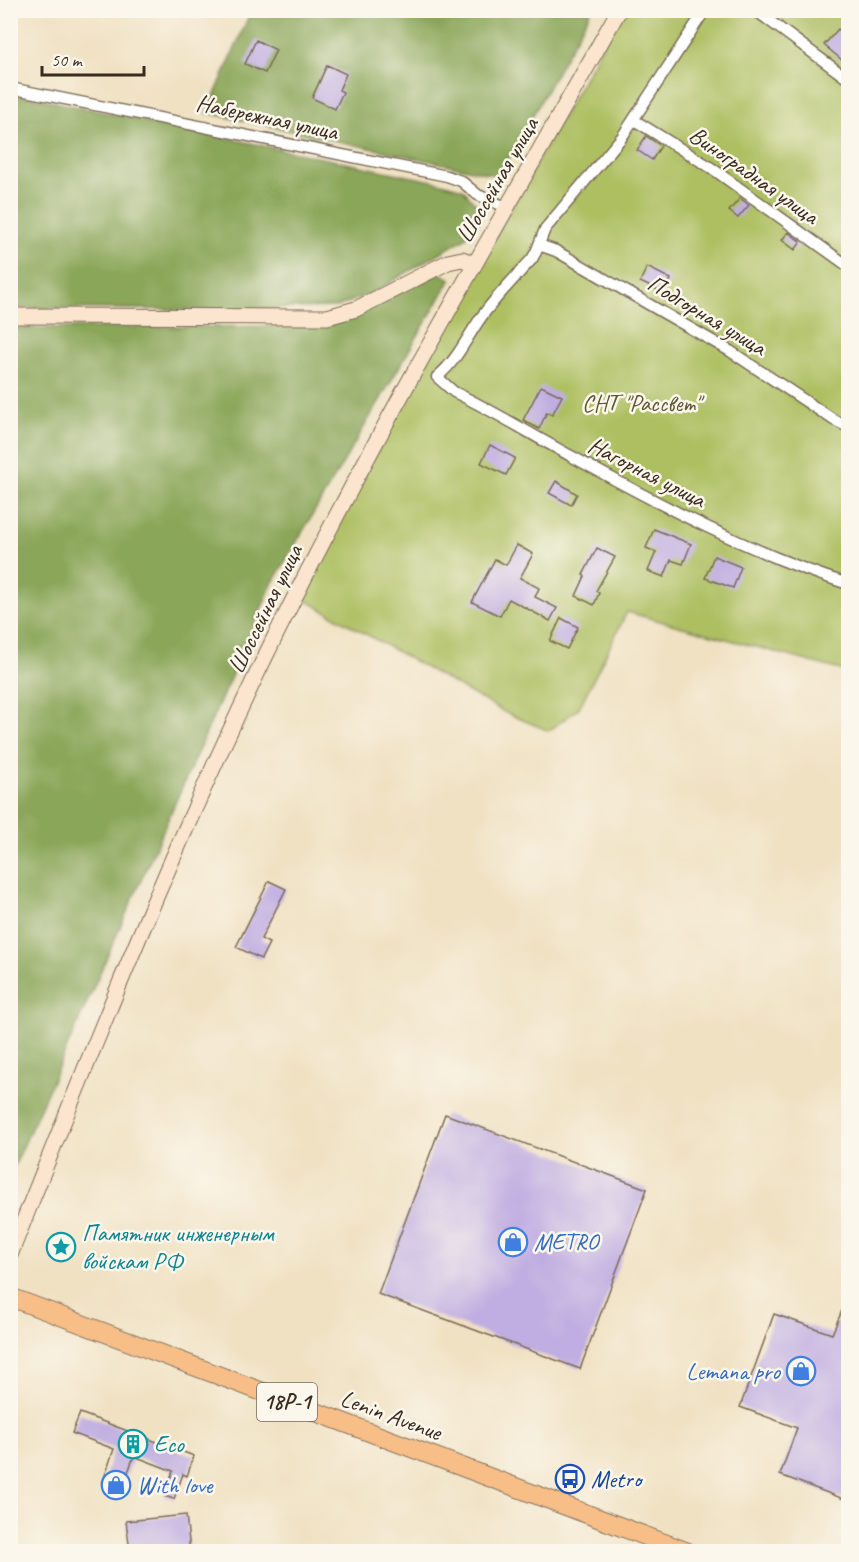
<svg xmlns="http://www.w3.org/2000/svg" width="859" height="1562" font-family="Caveat,sans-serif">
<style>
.green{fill:#aebf62;stroke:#747440;stroke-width:1.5}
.forest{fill:#8aa658;stroke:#62683b;stroke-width:1.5}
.building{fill:#c0ade1}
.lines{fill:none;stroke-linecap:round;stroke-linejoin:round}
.street-casing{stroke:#7a6a57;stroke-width:13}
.secondary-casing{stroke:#7a6a57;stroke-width:17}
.primary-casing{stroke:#7a6a57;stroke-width:20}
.street{stroke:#fff;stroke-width:10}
.secondary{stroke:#fce5cf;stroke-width:15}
.primary{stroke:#f7be88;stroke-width:18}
.labels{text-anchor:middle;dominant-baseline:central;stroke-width:5;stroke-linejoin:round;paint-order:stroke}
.shield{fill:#fbf7ec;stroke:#75685c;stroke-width:1.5}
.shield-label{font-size:22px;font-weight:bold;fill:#3b2a1e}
.street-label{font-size:24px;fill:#3b2a1e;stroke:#fbf7ec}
.park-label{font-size:24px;fill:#5e5732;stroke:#fbf7ec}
.culture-label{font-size:24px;fill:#0d838f;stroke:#fbf7ec;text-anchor:start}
.shop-label{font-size:24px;fill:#366cbe;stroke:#fbf7ec;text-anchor:start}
.transit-label{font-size:24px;fill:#164399;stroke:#fbf7ec;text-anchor:start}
</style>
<rect width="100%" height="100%" fill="#fbf7ec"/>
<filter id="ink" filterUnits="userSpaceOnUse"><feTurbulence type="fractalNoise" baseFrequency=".0167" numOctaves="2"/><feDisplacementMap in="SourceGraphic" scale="12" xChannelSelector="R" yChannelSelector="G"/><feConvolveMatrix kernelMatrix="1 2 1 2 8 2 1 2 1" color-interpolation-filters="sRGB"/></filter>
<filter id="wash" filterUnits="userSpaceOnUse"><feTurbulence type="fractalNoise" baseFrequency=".008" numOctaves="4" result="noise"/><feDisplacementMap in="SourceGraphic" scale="24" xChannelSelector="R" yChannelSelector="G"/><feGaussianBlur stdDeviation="1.35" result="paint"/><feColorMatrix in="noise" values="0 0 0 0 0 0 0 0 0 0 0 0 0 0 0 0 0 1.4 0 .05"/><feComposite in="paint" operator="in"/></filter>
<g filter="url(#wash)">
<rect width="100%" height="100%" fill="#f0e1c2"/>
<path class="green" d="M 622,11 L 848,11 L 848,672 L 627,612 L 579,708 L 549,731 L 506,713 L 300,597 L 427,359 Z"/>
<path class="forest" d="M 251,11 L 591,11 L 499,176 L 207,113 Z
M 11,93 L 442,183 L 463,189 L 480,209 L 479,223 L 464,239 L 372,293 L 337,307 L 218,310 L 11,308 Z
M 439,273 L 451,279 L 273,582 L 11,1174 L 11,328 L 329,326 Z"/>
<g id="blocks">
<path class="building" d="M 838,29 L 849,38 L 849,66 L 824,45 Z
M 256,40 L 276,50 L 265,73 L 245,64 Z
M 327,65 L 346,74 L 339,90 L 343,92 L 335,109 L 312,98 Z
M 646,136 L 661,146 L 652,160 L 637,150 Z
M 740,198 L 749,205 L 738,218 L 729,211 Z
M 788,232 L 801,242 L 795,250 L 782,240 Z
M 647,267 L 671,279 L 664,293 L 640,282 Z
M 541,386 L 562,396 L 552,415 L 547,412 L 539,429 L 523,420 Z
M 490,445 L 515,458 L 506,475 L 481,463 Z
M 556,481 L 577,494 L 571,505 L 549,493 Z
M 654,529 L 691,544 L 683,564 L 671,560 L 664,577 L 648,571 L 656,552 L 646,548 Z
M 517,545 L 533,554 L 520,578 L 539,588 L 535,597 L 557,608 L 550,621 L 509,599 L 500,616 L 472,602 L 495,559 L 506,565 Z
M 597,548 L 615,557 L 596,591 L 599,593 L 594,605 L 576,596 L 585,576 L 583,575 Z
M 714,556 L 741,567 L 733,588 L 705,578 Z
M 561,618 L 578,627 L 567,649 L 550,641 Z
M 269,881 L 286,889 L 261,939 L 269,943 L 261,959 L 236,947 Z
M 445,1114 L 647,1189 L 580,1369 L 378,1294 Z
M 849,1294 L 849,1501 L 780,1475 L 797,1428 L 740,1407 L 774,1314 L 832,1334 Z
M 80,1413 L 194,1456 L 187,1476 L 183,1474 L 174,1499 L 164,1496 L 173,1471 L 134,1456 L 121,1491 L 102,1484 L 114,1449 L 72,1433 Z
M 186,1515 L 190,1551 L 130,1551 L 126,1521 Z"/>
</g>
</g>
<g filter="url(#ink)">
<use href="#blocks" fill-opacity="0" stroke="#7a6a57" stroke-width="1.5"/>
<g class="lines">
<g class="street-casing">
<path id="street" d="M 755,10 L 848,79
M 10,88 L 447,176 L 461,181 L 478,195 L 508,208
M 634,120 L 710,167 L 848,266
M 539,245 L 556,251 L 730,351 L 834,420 L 848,427
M 437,377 L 454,392 C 494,411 532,435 571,456 C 660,505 751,553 848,584
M 437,377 C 459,359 468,334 485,312 C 499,294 516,276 532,259 L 536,252 L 545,229 L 622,137 L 705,10"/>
</g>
<g class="secondary-casing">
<path id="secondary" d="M 10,316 L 327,317 L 356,309 L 448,262 L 462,259 L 475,264
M 10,1255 C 102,1025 194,792 308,571 C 405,381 514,197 619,10"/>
</g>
<g class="primary-casing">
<path id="primary" d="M 10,1297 L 688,1552"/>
</g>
<use href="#street" class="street"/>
<use href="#secondary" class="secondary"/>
<use href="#primary" class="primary"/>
</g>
</g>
<defs>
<g id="shop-ring" transform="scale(1.5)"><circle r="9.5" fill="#fbf7ec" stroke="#3f7fe0" stroke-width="1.5"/><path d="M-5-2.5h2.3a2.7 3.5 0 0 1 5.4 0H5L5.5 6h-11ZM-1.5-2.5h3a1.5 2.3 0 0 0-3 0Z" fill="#3f7fe0"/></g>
<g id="sight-ring" transform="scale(1.5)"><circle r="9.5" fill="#fbf7ec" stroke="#0f9aa8" stroke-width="1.5"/><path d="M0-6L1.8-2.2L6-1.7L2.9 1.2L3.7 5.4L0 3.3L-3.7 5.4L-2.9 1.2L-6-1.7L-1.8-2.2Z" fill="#0f9aa8"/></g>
<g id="building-ring" transform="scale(1.5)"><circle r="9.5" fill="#fbf7ec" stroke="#0f9aa8" stroke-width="1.5"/><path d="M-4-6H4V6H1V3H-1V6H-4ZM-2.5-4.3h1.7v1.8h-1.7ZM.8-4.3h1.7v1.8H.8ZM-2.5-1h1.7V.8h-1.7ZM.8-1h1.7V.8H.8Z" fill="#0f9aa8"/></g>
<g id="bus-ring" transform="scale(1.5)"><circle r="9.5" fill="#fbf7ec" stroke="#1a4fb4" stroke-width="1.5"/><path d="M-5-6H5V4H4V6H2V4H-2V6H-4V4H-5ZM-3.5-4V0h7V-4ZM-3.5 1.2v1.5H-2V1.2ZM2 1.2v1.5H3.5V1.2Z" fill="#1a4fb4"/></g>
</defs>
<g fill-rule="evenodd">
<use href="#shop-ring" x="513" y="1242"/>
<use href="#sight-ring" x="61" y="1247"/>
<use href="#shop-ring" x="801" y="1371"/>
<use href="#building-ring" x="133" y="1444"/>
<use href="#bus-ring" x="570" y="1479"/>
<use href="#shop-ring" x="116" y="1485"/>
</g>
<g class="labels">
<rect class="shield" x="257" y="1383" width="60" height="38" rx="4.5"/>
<g class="shield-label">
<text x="287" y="1402">18Р-1</text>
</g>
<g class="street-label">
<text transform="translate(267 117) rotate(12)">Набережная улица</text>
<text transform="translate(754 175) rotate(35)">Виноградная улица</text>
<text transform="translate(497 180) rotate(-60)">Шоссейная улица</text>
<text transform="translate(707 315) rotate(31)">Подгорная улица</text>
<text transform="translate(647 472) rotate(27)">Нагорная улица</text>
<text transform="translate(265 609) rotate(-64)">Шоссейная улица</text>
<text transform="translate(391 1415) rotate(20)">Lenin Avenue</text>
</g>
<g class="park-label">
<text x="641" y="403">СНТ "Рассвет"</text>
</g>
<g class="culture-label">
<text x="82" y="1233">Памятник инженерным<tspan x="82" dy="28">войскам РФ</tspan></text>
<text x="154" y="1444">Eco</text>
</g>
<g class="shop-label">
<text x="534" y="1242">METRO</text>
<text x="780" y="1371" text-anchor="end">Lemana pro</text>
<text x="137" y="1485">With love</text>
</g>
<g class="transit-label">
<text x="591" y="1479">Metro</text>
</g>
</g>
<rect width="859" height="1562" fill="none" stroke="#fbf7ec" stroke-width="36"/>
<path d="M42 66v9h102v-9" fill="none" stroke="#3b2a1e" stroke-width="3"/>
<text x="51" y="66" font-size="18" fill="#3b2a1e" stroke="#fbf7ec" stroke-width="4.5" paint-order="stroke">50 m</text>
</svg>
